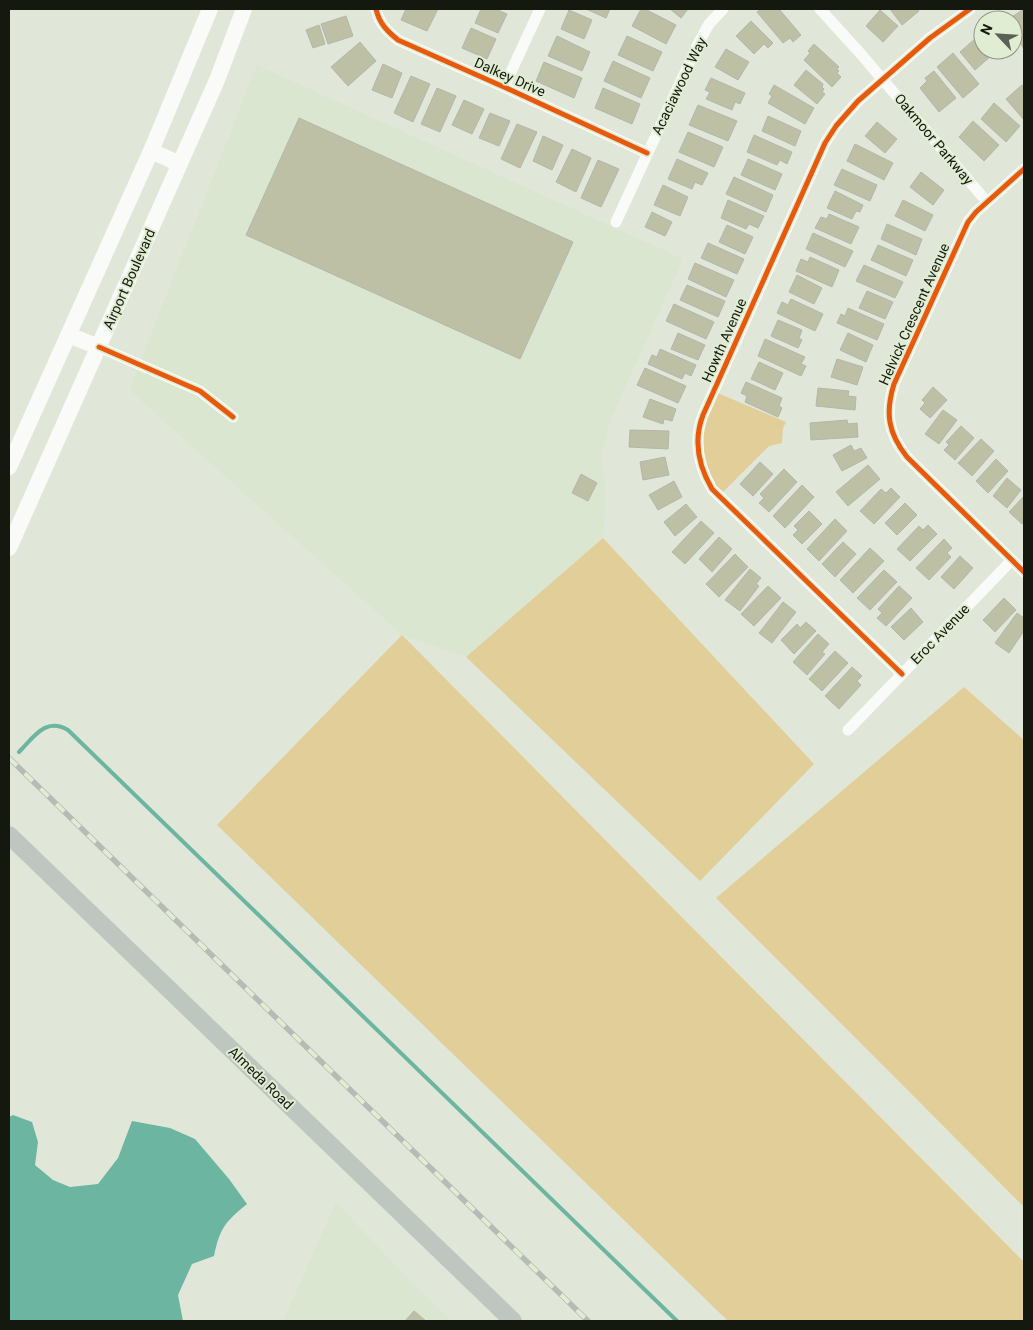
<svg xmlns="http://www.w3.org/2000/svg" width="1033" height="1330" font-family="Roboto,sans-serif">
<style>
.built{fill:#dae6cf}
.green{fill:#e2ce98}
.water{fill:#6cb5a0}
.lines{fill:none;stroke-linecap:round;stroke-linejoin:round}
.stream{stroke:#6cb5a0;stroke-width:4}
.building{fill:#bec0a6;stroke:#b3b6ab}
.minor{stroke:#fafbf9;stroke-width:11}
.secondary{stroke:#fafbf9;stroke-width:16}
.primary{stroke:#bec7bf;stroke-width:18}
.rail-casing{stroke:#b8bab6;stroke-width:5.5}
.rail{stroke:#e0edd3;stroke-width:4;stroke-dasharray:11;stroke-linecap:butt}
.cycleway-casing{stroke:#e0edd3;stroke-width:8}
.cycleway{stroke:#e8590c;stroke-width:5}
.labels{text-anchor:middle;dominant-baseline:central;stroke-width:4;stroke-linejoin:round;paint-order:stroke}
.street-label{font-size:14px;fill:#14180f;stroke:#e0edd3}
</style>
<rect width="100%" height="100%" fill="#e0e7d9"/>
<path class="built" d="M 257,65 L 683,259 L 611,419 L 601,455 L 606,492 L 603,538 L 466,657 L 402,635 L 129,390 Z
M 336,1202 L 412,1283 L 452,1321 L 283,1321 Z"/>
<path class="green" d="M 713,391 L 786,422 L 783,428 L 782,443 L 769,446 L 719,496 L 697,445 Z
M 603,538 L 814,764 L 700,881 L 466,657 Z
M 402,635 L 1024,1262 L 1024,1321 L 728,1321 L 217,825 Z
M 964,687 L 1024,740 L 1024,1207 L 716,898 Z"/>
<path class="water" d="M 13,1115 L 32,1122 L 38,1142 L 35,1165 L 53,1180 L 70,1187 L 98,1184 L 118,1158 L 132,1121 L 170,1128 L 195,1139 L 229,1179 L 247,1204 C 225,1222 220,1228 214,1256 L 192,1264 L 178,1295 L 183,1321 L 9,1321 L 9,1117 Z"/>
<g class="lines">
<path class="stream" d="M 19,752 C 34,737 45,717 68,730 L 677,1321"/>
</g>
<path class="building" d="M 406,9 L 438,9 L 427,31 L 401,20 Z
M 481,9 L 495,9 L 507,14 L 498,33 L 475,23 Z
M 586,9 L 610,9 L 606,18 Z
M 641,9 L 645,9 L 676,25 L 666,44 L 632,26 Z
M 670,9 L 688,9 L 681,18 Z
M 761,9 L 779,9 L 801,35 L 793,42 L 790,38 L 783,43 L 757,12 Z
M 890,9 L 917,9 L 919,11 L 902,25 Z
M 1024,9 L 1024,49 L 1013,32 L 1013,20 L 1007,20 Z
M 569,10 L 592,20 L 584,39 L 561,29 Z
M 880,10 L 898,26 L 883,42 L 866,26 Z
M 346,16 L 353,36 L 328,44 L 321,24 Z
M 751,21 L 773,43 L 768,48 L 764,44 L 754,54 L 736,36 Z
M 319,25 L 325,44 L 313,48 L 306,30 Z
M 471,28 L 496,39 L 487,59 L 462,48 Z
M 557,36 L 590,52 L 582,71 L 548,56 Z
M 627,36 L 662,52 L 653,71 L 618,55 Z
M 976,38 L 983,46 L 983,50 L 986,50 L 991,56 L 975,70 L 960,52 Z
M 360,42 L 376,61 L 348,86 L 331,67 Z
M 814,44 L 839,67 L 837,69 L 839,71 L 837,73 L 841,77 L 832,87 L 804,60 L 810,53 L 808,51 Z
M 726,49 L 749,62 L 738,80 L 715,67 Z
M 993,50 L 1010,50 L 999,58 Z
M 953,53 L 979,84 L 963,98 L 937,67 Z
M 613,61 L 650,78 L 641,98 L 604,81 Z
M 544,62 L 582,78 L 574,98 L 536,81 Z
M 383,64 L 402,73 L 392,98 L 372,90 Z
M 806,70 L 823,84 L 822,87 L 824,89 L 822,92 L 825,94 L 817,104 L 794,85 Z
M 934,71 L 956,98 L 939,112 L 920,88 L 927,81 L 925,78 Z
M 411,76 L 430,84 L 413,122 L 394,113 Z
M 711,78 L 745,93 L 740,104 L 735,102 L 732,110 L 706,99 L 710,92 L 705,90 Z
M 774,85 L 814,108 L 805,124 L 768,103 L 772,96 L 769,94 Z
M 1022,85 L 1024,87 L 1024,120 L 1006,99 Z
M 437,88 L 456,96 L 440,132 L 421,124 Z
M 603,88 L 640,104 L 632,124 L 595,108 Z
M 464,100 L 484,109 L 472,134 L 452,125 Z
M 994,103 L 1020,126 L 1006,142 L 981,119 Z
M 698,105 L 737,121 L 728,141 L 689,125 Z
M 490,113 L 510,121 L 499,146 L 479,138 Z
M 768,116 L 801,131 L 795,146 L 762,131 Z
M 299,118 L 573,242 L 520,359 L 246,235 Z
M 973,121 L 999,145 L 984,161 L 959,137 Z
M 877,122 L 897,139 L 885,153 L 865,136 Z
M 517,124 L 537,132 L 520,168 L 501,159 Z
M 688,132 L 723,147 L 714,167 L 679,152 Z
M 754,135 L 792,152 L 787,164 L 780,160 L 777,165 L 747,152 Z
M 543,136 L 563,145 L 552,170 L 533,161 Z
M 855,144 L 893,163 L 884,180 L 847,161 Z
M 572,149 L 591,158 L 576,192 L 556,182 Z
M 677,159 L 708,173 L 702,185 L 695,182 L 692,189 L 668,179 Z
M 748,159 L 782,174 L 775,190 L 741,175 Z
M 598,160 L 619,169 L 601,207 L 581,198 Z
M 842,169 L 877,185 L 870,201 L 834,185 Z
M 921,172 L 944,190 L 933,205 L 910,187 Z
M 734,177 L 773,195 L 766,212 L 726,194 Z
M 663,185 L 688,197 L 680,216 L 654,205 Z
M 835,191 L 863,205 L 860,212 L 856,211 L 852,219 L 827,208 Z
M 728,200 L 764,216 L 758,228 L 749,224 L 746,229 L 721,218 Z
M 903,200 L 933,215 L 925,231 L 895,216 Z
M 652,212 L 672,222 L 665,236 L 645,227 Z
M 829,214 L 859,227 L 851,244 L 815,228 L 821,217 L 827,219 Z
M 887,224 L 922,239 L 916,255 L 881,239 Z
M 727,225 L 753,237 L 745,254 L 719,242 Z
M 813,233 L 853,251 L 845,267 L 806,249 Z
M 708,243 L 744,259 L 737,274 L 701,258 Z
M 878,245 L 913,260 L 906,276 L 871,260 Z
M 810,257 L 839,270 L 832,287 L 796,271 L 801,259 L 808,262 Z
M 695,263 L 734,280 L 726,297 L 688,279 Z
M 864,265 L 903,282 L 895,298 L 856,281 Z
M 797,275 L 822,288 L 814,304 L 789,292 Z
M 687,285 L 725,301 L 718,317 L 680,300 Z
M 867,291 L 893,302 L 885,319 L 859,308 Z
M 791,299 L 823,314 L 815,331 L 777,313 L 782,302 L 788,305 Z
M 674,304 L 714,322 L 706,339 L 666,321 Z
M 848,308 L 884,324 L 877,340 L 837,323 L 841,314 L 845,316 Z
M 778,320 L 802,330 L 799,338 L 802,340 L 798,348 L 771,336 Z
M 678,333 L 705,345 L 698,360 L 671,349 Z
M 848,333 L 873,345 L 866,362 L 840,350 Z
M 765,339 L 805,357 L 801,364 L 806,366 L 801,376 L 758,356 Z
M 660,349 L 696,365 L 691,376 L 685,373 L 682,379 L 648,364 L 652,355 L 657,357 Z
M 837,359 L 863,367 L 857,385 L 831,377 Z
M 759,362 L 783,373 L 775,390 L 751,379 Z
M 645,368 L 686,386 L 678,403 L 637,385 Z
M 746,382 L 782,398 L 779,406 L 782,408 L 778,417 L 745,402 L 747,396 L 741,393 Z
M 933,387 L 947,400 L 930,418 L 920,409 L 925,403 L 922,400 Z
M 818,388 L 849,391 L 848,396 L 856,397 L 855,410 L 816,406 Z
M 650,399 L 676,409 L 672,421 L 664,419 L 663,424 L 643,417 Z
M 943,410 L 957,420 L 939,444 L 925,434 Z
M 847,420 L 848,424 L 857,423 L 858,437 L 811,440 L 810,423 Z
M 961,426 L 974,438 L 955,460 L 944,450 L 949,445 L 946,442 Z
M 630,430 L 669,431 L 668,449 L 629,447 Z
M 981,439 L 994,451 L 972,476 L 958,463 Z
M 851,445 L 854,451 L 861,448 L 867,458 L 842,471 L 833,455 Z
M 665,457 L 669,475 L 643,480 L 640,462 Z
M 996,459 L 1008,471 L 988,493 L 976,481 Z
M 760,462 L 773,474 L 753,496 L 740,484 Z
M 868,465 L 880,479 L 848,506 L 836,492 Z
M 784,469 L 797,482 L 769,512 L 759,503 L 764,498 L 760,494 Z
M 581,474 L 597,483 L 588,501 L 572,493 Z
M 1007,478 L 1021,490 L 1007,508 L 993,496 Z
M 674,481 L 682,497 L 658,510 L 649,495 Z
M 802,485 L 814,497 L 785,528 L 773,516 Z
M 891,488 L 900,497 L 874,524 L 860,511 L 881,489 L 886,493 Z
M 1024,496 L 1024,522 L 1022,524 L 1009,512 Z
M 905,503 L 917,515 L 897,535 L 885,523 Z
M 686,504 L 697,517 L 675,536 L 664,522 Z
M 809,511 L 822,524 L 802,544 L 793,535 L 798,530 L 794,526 Z
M 835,519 L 847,531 L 819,561 L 807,549 Z
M 701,521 L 714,533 L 685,564 L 672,552 Z
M 928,525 L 937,534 L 910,561 L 897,549 L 919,526 L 923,530 Z
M 719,537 L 732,549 L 712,572 L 699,559 Z
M 944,539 L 952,548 L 947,553 L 951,557 L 929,580 L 916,568 Z
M 843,542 L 856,554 L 835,577 L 822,564 Z
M 870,548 L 884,561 L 853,593 L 840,580 Z
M 735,554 L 748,567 L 719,597 L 706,584 Z
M 960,556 L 973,568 L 954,589 L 941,577 Z
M 750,569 L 761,578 L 756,584 L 759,586 L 740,611 L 725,600 Z
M 884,570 L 897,582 L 870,610 L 857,598 Z
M 768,586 L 781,598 L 754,626 L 741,614 Z
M 899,586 L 912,598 L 886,626 L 877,618 L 882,613 L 878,609 Z
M 1004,598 L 1016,610 L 995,632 L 983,620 Z
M 783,602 L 796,612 L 772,643 L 759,633 Z
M 911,608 L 923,622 L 904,640 L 891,627 Z
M 1017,613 L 1024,618 L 1024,631 L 1009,653 L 995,643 Z
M 806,622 L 816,631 L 794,654 L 781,640 L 797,624 L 800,628 Z
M 818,634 L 829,644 L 822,652 L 825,654 L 807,675 L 793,662 Z
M 835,651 L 848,663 L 822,691 L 809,679 Z
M 852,667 L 862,676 L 857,681 L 861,685 L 839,709 L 825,696 Z
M 414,1311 L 426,1321 L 405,1321 Z"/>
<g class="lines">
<path class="minor" d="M 376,9 C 379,23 387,31 398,40 L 504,87 L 647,153
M 820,9 L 860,53 L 987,202
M 504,87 L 540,9
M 1024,169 L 976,212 L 968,222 L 894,384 C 885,413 888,433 907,457 L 1024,572
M 616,222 L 699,42 L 709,24 L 723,9
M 99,347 L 200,391 L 233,417
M 902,674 L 712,489 C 698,465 693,441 703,415 L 825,143 L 836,126 L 858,101 L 930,38 L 970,9
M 848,730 L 1012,560"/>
<path class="secondary" d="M 151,151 L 180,164
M 68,335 L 99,347
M 9,467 L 151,151 L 210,9
M 9,548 L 217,80 L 244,9"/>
<path class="primary" d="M 9,835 L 513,1321"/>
<g class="rail-casing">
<path id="rail" d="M 9,758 L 588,1321"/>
</g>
<use href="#rail" class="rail"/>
<g class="cycleway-casing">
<path id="cycleway" d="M 376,9 C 379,23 387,31 398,40 L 504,87 L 647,153
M 1024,169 L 976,212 L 968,222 L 894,384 C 885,413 888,433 907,457 L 1024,572
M 99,347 L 200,391 L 233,417
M 902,674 L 712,489 C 698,465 693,441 703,415 L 825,143 L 836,126 L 858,101 L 930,38 L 970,9"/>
</g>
<use href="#cycleway" class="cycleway"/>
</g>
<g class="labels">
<g class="street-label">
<text transform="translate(510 77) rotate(24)">Dalkey Drive</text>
<text transform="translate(679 86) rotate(-64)">Acaciawood Way</text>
<text transform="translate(934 139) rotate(50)">Oakmoor Parkway</text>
<text transform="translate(129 279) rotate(-66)">Airport Boulevard</text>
<text transform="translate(914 314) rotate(-66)">Helvick Crescent Avenue</text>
<text transform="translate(724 340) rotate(-66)">Howth Avenue</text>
<text transform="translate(940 634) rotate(-46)">Eroc Avenue</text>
<text transform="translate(261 1078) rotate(44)">Almeda Road</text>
</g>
</g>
<rect width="1033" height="1330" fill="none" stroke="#14180f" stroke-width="20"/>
<g transform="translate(998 35) rotate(295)"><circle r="24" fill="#e0edd3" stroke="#8e9885"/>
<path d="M0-4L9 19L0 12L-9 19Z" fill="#5b6056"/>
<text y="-8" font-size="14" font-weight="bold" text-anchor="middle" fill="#14180f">N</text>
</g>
</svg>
